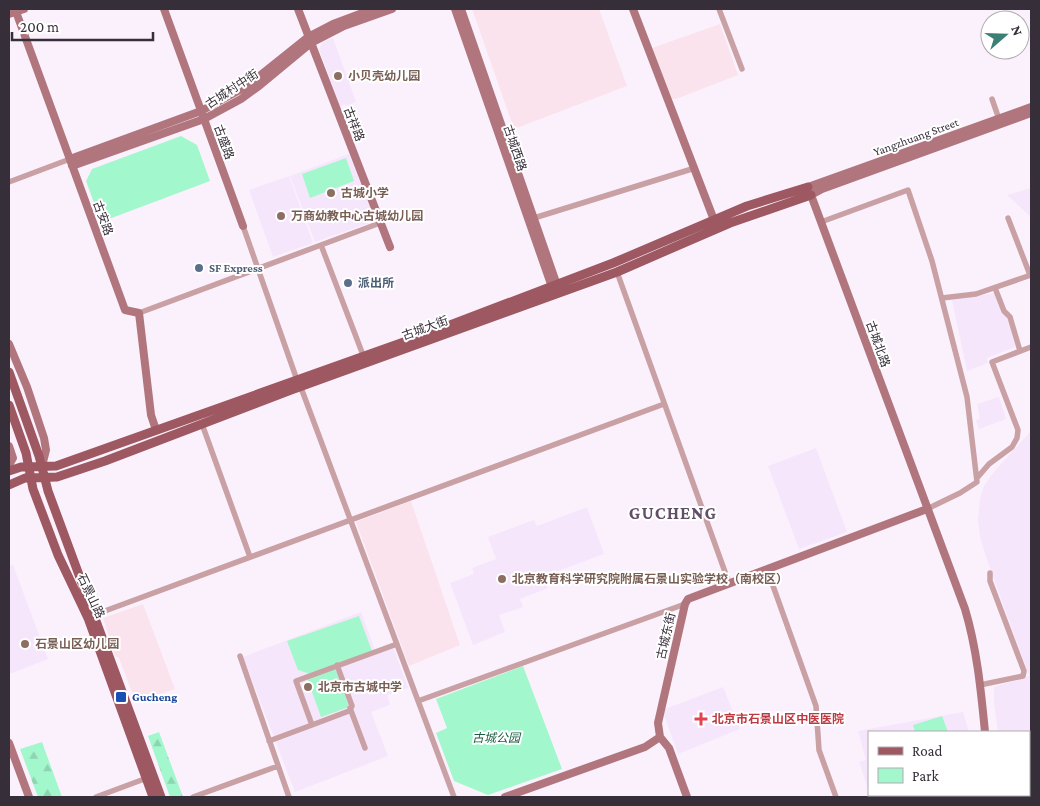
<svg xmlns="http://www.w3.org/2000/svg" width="1040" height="806" font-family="'Crimson Pro','Noto Sans SC',serif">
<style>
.commercial{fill:#fbe3ee}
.built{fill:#f6e6fc}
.forest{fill:url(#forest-firs)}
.park{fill:#a3f7cc}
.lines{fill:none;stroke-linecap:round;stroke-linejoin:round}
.street{stroke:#c9a0a4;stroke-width:5.5}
.secondary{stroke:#b1767d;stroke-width:8}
.primary{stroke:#9e5861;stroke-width:9}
.education-dot{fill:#8d6e63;stroke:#fff;stroke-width:2}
.service-dot{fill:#5c6f8a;stroke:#fff;stroke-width:2}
.transit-dot{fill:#1a4fb4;stroke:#fff;stroke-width:2}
.health-dot{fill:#e0444e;stroke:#fff;stroke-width:2}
.labels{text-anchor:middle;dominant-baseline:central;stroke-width:4;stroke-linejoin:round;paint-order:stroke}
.education-label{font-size:12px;font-weight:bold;fill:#785e54;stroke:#fff;text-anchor:start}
.street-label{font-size:12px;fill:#362e39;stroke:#fff}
.service-label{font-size:12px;font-weight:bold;fill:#4e5e75;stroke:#fff;text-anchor:start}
.transit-label{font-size:12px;font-weight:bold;fill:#164399;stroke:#fff;text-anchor:start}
.health-label{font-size:12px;font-weight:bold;fill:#be3a42;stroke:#fff;text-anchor:start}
.park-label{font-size:12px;font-style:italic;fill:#195e41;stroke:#fff}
.district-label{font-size:18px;font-weight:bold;letter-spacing:1px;fill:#614f67;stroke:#fff}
</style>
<defs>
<pattern id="forest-firs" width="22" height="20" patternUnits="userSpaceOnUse" patternTransform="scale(1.25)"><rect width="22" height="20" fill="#a3f7cc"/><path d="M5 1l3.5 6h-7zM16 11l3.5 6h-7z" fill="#8dd4b0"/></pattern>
</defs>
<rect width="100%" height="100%" fill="#faf1fd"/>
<path class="commercial" d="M 472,9 L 599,9 L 627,86 L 514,129 Z
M 720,24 L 738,75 L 676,99 L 671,99 L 652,48 Z
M 411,501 L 460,645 L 409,666 L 356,522 Z
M 143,604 L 175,689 L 138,701 L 135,700 L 119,658 L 115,656 L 103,618 Z"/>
<path class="built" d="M 333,38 L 356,102 L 346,106 L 345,104 L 340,106 L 319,49 L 323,42 Z
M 349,154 L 372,211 L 367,224 L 315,242 L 290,176 Z
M 289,176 L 313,243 L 273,257 L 249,190 Z
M 1031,188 L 1031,217 L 1007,195 Z
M 995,293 L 1003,313 L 1009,321 L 1015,347 L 987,358 L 988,363 L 967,371 L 952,300 Z
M 999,397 L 1006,419 L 979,429 L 976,420 L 980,418 L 977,404 Z
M 1031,431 L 1031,746 L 1029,747 L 1029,732 L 998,732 L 994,702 L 994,687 L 1029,676 L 986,557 L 980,537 L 978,520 L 980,499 L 984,486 L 993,473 Z
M 816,448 L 847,532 L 799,549 L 768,466 Z
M 587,507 L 604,554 L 544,576 L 548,588 L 520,599 L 523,607 L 499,615 L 505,632 L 473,645 L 450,583 L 474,574 L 472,568 L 496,559 L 488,537 L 534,520 L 537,526 Z
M 13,565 L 48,659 L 9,674 L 9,566 Z
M 361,612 L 375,650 L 392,644 L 408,688 L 387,695 L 390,705 L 371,712 L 388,756 L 295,792 L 243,657 Z
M 723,687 L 740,729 L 678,754 L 662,710 Z
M 963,712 L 969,732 L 869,732 L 869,791 L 859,762 L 866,760 L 858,731 Z"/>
<path class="forest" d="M 159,732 L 183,797 L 170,797 L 148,736 Z
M 42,742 L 62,797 L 38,797 L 20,749 Z"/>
<path class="park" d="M 181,136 L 197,145 L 210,181 L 101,222 L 86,181 L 92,169 Z
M 346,158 L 354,181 L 310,198 L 302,174 Z
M 359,616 L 372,651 L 310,674 L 298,670 L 287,641 Z
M 523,666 L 562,769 L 488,795 L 454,781 L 436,733 L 447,728 L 436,699 Z
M 335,668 L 349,707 L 321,717 L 307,678 Z
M 942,716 L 948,732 L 915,732 L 913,725 Z"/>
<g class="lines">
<path class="street" d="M 719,9 L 742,69
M 992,99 L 999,119
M 9,182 L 70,159
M 534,218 L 695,168
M 1008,218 L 1030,275
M 821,222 L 908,190 L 932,261 L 967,397 L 977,482 L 960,493 L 927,509
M 243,226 L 297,380 L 303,393 L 454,797
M 617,272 L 729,583
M 995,288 L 1004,311 L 1010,317 L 1020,351
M 942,298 L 976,294 L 1031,275
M 139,313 L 321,245
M 363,355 L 321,245 L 380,223
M 202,424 L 250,557
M 977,478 L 989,464 L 1012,447 L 1017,438 L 1018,430 L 992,362 L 1031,347
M 767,569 L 816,706 L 819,750 L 836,797
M 94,615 L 664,404
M 240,656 L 289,797
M 337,665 L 352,706 L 349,711 L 312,725 L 296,681 L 397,644
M 980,685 L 1023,676 L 1024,671 L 990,581 L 990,573
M 418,701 L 685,604
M 350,708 L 365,748
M 269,741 L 312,725
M 96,797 L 147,778
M 193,797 L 278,766"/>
<path class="secondary" d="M 15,9 L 125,310 L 139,313 L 151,415 L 156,430
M 164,9 L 243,226
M 298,9 L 390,247
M 455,9 L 553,290
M 461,9 L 558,288
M 633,9 L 714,220
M 9,14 L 24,9
M 70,159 L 201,111 L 247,86 L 308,37 L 333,24 L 373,9
M 72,166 L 204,119 L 241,99 L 259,86 L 311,43 L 344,26 L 392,9
M 811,195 L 822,189 L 1031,113
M 9,344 L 27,387 L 44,438 L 46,450 L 42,466
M 9,446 L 13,458 L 9,465
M 985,732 C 981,691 977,649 965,609 L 808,187 L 1031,107
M 9,743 L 29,797
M 993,795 L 993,797
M 505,797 L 645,747 L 660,737
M 687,797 L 669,748 L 660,737 L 658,723 L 685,604 L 688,599 L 927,509"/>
<path class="primary" d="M 9,372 L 39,456 L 48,491 L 161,797
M 9,405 L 26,453 L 33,489 L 58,555 L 88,618 L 153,797
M 9,471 L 21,467 L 56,466 L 429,333 L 613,263 L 747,206 L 808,187
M 9,485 L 25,478 L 57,477 L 105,461 L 291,390 L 617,272 L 730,223 L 811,195"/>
</g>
<g class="education-dot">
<circle cx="338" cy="76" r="5"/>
<circle cx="331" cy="193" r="5"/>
<circle cx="281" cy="216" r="5"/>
<circle cx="502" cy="579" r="5"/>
<circle cx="25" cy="644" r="5"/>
<circle cx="308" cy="687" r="5"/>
</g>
<g class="service-dot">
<circle cx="199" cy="268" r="5"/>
<circle cx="348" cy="283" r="5"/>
</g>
<rect class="transit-dot" x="115" y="691" width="12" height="12" rx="2.5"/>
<path class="health-dot" d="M698.5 711.5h5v5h5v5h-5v5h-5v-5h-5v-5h5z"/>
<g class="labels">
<g class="education-label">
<text x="348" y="76">小贝壳幼儿园</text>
<text x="341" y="193">古城小学</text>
<text x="291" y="216">万商幼教中心古城幼儿园</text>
<text x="512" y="579">北京教育科学研究院附属石景山实验学校（南校区）</text>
<text x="35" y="644">石景山区幼儿园</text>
<text x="318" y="687">北京市古城中学</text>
</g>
<g class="street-label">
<text transform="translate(232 89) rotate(-33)">古城村中街</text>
<text transform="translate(354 124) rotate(69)">古祥路</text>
<text transform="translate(916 137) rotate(-20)">Yangzhuang Street</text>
<text transform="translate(224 142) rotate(70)">古盛路</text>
<text transform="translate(515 148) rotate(71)">古城西路</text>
<text transform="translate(103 218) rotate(70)">古安路</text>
<text transform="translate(425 328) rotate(-20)">古城大街</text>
<text transform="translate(878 344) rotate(70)">古城北路</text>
<text transform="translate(91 596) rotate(65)">石景山路</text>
<text transform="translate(666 636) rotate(-77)">古城东街</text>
</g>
<g class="service-label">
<text x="209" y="268">SF Express</text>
<text x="358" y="283">派出所</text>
</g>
<g class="transit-label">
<text x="132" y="697">Gucheng</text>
</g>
<g class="health-label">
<text x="712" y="719">北京市石景山区中医医院</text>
</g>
<g class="park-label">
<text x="496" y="738">古城公园</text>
</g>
<g class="district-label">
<text x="673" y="513">GUCHENG</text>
</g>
</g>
<rect width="1040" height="806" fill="none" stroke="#362e39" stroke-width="20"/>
<rect x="868" y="731" width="162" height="65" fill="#ffffff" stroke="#afabb0"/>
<rect x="878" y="747" width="25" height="8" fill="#9e5861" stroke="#afabb0"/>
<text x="912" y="756" font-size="15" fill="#362e39">Road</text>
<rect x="878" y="768" width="25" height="15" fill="#a3f7cc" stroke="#afabb0"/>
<text x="912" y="781" font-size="15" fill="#362e39">Park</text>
<g transform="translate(1005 35) rotate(70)"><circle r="24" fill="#ffffff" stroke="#afabb0"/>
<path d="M0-4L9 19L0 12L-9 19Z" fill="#3a8077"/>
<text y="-8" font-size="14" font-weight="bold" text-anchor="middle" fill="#362e39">N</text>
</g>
<path d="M12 32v8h141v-8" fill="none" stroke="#362e39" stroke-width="2.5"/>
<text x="20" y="32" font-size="15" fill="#362e39" stroke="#ffffff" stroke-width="4" paint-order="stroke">200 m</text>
</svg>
